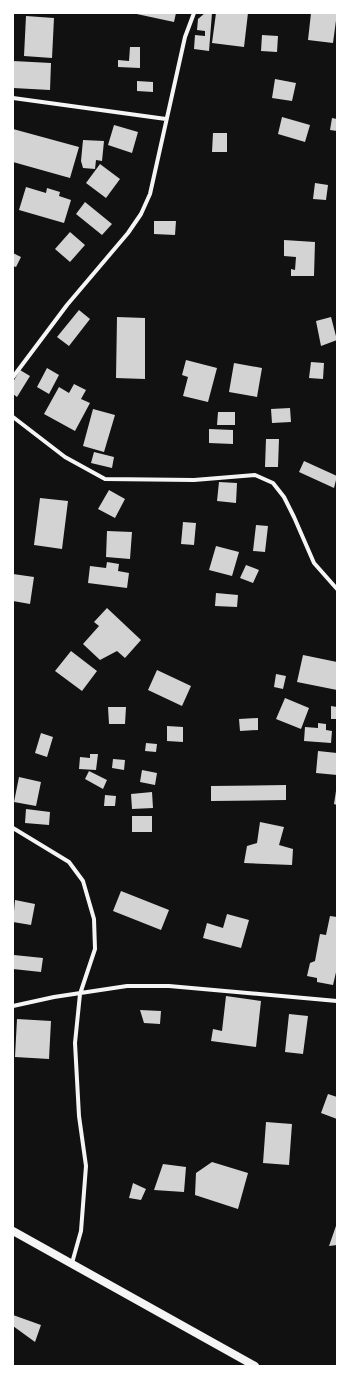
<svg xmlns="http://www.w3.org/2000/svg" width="350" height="1379" font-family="'Nunito Sans',sans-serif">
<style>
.building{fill:#d3d3d3}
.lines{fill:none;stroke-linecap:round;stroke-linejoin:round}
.minor{stroke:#f5f5f5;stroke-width:4}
.secondary{stroke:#f5f5f5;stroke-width:8}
</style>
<rect width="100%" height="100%" fill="#111"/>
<path class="building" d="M 132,13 L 176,13 L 174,22 Z
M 205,13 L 212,13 L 209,51 L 194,49 L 195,35 L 205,36 L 205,31 L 197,30 L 198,19 Z
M 216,13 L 248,13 L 244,47 L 212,43 Z
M 311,13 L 337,13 L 333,43 L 308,40 Z
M 26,16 L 54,18 L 52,58 L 24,56 Z
M 262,35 L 278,36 L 277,52 L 261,51 Z
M 130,47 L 140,47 L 140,68 L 118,67 L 118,60 L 129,61 Z
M 13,61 L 51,63 L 50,90 L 13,88 Z
M 275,79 L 296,83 L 292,101 L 272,98 Z
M 137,81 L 153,82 L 153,92 L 137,91 Z
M 282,117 L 310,125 L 305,142 L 278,134 Z
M 332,118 L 337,119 L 337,131 L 330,130 Z
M 114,125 L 138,132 L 132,153 L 108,145 Z
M 13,129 L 79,147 L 70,178 L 13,162 Z
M 213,133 L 227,133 L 227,152 L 212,152 Z
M 83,140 L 104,141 L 102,161 L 96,160 L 95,169 L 83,168 L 81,161 Z
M 100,164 L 120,179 L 106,198 L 86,183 Z
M 315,183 L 328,185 L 326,200 L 313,199 Z
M 26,187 L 46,193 L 47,188 L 60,192 L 59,196 L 71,200 L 64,223 L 19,210 Z
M 85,202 L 112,224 L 102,235 L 76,214 Z
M 154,221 L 176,221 L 175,235 L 154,234 Z
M 70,232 L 85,245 L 70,262 L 55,249 Z
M 284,240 L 315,242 L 314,276 L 291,276 L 291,269 L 295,270 L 296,257 L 284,256 Z
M 13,253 L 21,257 L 16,267 L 13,266 Z
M 79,310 L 90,319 L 69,346 L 57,337 Z
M 117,317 L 145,318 L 145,379 L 116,378 Z
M 331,317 L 337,340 L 321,346 L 316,321 Z
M 186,360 L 217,368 L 208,402 L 183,396 L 188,377 L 182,375 Z
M 311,362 L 324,363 L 323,379 L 309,378 Z
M 234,363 L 262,368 L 257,397 L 229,392 Z
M 47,368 L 59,375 L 49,394 L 37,387 Z
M 20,370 L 30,376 L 17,397 L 13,394 L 13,382 Z
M 74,384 L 86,390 L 81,399 L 90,403 L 75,431 L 44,414 L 59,387 L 69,393 Z
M 290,408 L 291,422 L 272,423 L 271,409 Z
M 93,409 L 115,415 L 104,452 L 83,446 Z
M 218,412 L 235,412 L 235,425 L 217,425 Z
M 209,429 L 233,430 L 233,444 L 209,443 Z
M 266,439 L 279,439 L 278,467 L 265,467 Z
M 94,452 L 114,457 L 112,468 L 91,463 Z
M 304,461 L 337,476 L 334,488 L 299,472 Z
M 219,482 L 237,483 L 236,503 L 217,501 Z
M 109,490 L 125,499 L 115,518 L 98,509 Z
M 40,498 L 68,501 L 62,549 L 34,545 Z
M 183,522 L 196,523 L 194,545 L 181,544 Z
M 256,525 L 268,526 L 265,552 L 253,551 Z
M 107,531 L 132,532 L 130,559 L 106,557 Z
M 216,546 L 239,552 L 232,576 L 209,570 Z
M 107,562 L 119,564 L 118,571 L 129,573 L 127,588 L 88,583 L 90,566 L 106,568 Z
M 246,565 L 259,570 L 253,583 L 240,578 Z
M 13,574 L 34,577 L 30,604 L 13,601 Z
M 216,593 L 238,595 L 237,607 L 215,606 Z
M 107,608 L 141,640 L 125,658 L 117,651 L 100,660 L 83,644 L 99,626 L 94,622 Z
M 71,651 L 97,671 L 82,691 L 55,671 Z
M 303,655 L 337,662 L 337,690 L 297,682 Z
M 157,670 L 191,686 L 182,706 L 148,690 Z
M 276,674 L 286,676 L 283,689 L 274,687 Z
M 285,698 L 309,708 L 301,729 L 276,719 Z
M 331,706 L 337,707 L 337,719 L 331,719 Z
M 108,707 L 126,707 L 125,724 L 109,724 Z
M 258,718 L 258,730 L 240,731 L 239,719 Z
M 318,723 L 326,724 L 326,730 L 332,731 L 331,743 L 304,741 L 305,727 L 318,728 Z
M 167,726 L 183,727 L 183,742 L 167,741 Z
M 41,733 L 53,737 L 47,757 L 35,753 Z
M 146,743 L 157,744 L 156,752 L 145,751 Z
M 318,751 L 337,753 L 337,775 L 316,773 Z
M 90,754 L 98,754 L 96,770 L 79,769 L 80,757 L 90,758 Z
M 113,759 L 125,760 L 124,770 L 112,768 Z
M 142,770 L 157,773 L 155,785 L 140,782 Z
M 89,771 L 107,780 L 103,789 L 85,779 Z
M 19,777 L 41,782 L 36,806 L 14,802 Z
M 286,785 L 286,800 L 211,801 L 211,786 Z
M 336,791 L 337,791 L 337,805 L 334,804 Z
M 152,792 L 153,808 L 132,809 L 131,794 Z
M 105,795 L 116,796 L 115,806 L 104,806 Z
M 26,809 L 50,812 L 49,825 L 25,823 Z
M 132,816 L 152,816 L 152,832 L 132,832 Z
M 260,822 L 284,827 L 279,845 L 293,849 L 292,865 L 244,863 L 247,846 L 257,843 Z
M 121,891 L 169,910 L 161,930 L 113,911 Z
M 15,900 L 35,904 L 31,925 L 13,922 Z
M 227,914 L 249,920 L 241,948 L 203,938 L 207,923 L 223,928 Z
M 330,916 L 337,917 L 337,968 L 333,985 L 317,982 L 317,978 L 307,976 L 310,963 L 315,961 L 320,934 L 326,935 Z
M 14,955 L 43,958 L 41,972 L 13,969 Z
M 226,996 L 261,1001 L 256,1047 L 211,1041 L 213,1029 L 222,1031 Z
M 140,1010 L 161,1011 L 160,1024 L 144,1023 Z
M 289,1014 L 308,1016 L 303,1054 L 285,1052 Z
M 17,1019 L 51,1021 L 49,1059 L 15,1057 Z
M 328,1094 L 337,1097 L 337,1119 L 321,1113 Z
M 266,1122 L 292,1124 L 289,1165 L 263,1163 Z
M 212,1162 L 248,1173 L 238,1209 L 195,1195 L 196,1173 Z
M 163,1164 L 186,1167 L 184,1192 L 154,1190 Z
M 133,1183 L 146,1189 L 141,1200 L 129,1198 Z
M 337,1223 L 337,1245 L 329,1246 Z
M 13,1315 L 41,1325 L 35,1342 L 13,1326 Z"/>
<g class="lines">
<path class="minor" d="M 13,98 L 166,119
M 13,377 L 67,305 L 128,233 L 141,214 L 150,194 L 185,37 L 194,13
M 13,417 L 65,457 L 105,479 L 194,480 L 255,475 L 273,483 L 284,497 L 294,517 L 314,563 L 337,589
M 13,828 L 69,862 L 83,881 L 94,919 L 95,949 L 80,994 L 75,1043 L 79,1116 L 86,1166 L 81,1231 L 72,1263
M 13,1006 L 54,997 L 127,986 L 169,986 L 337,1001"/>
<path class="secondary" d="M 13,1231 L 255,1366"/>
</g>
<rect width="350" height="1379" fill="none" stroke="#ffffff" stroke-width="28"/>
</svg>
